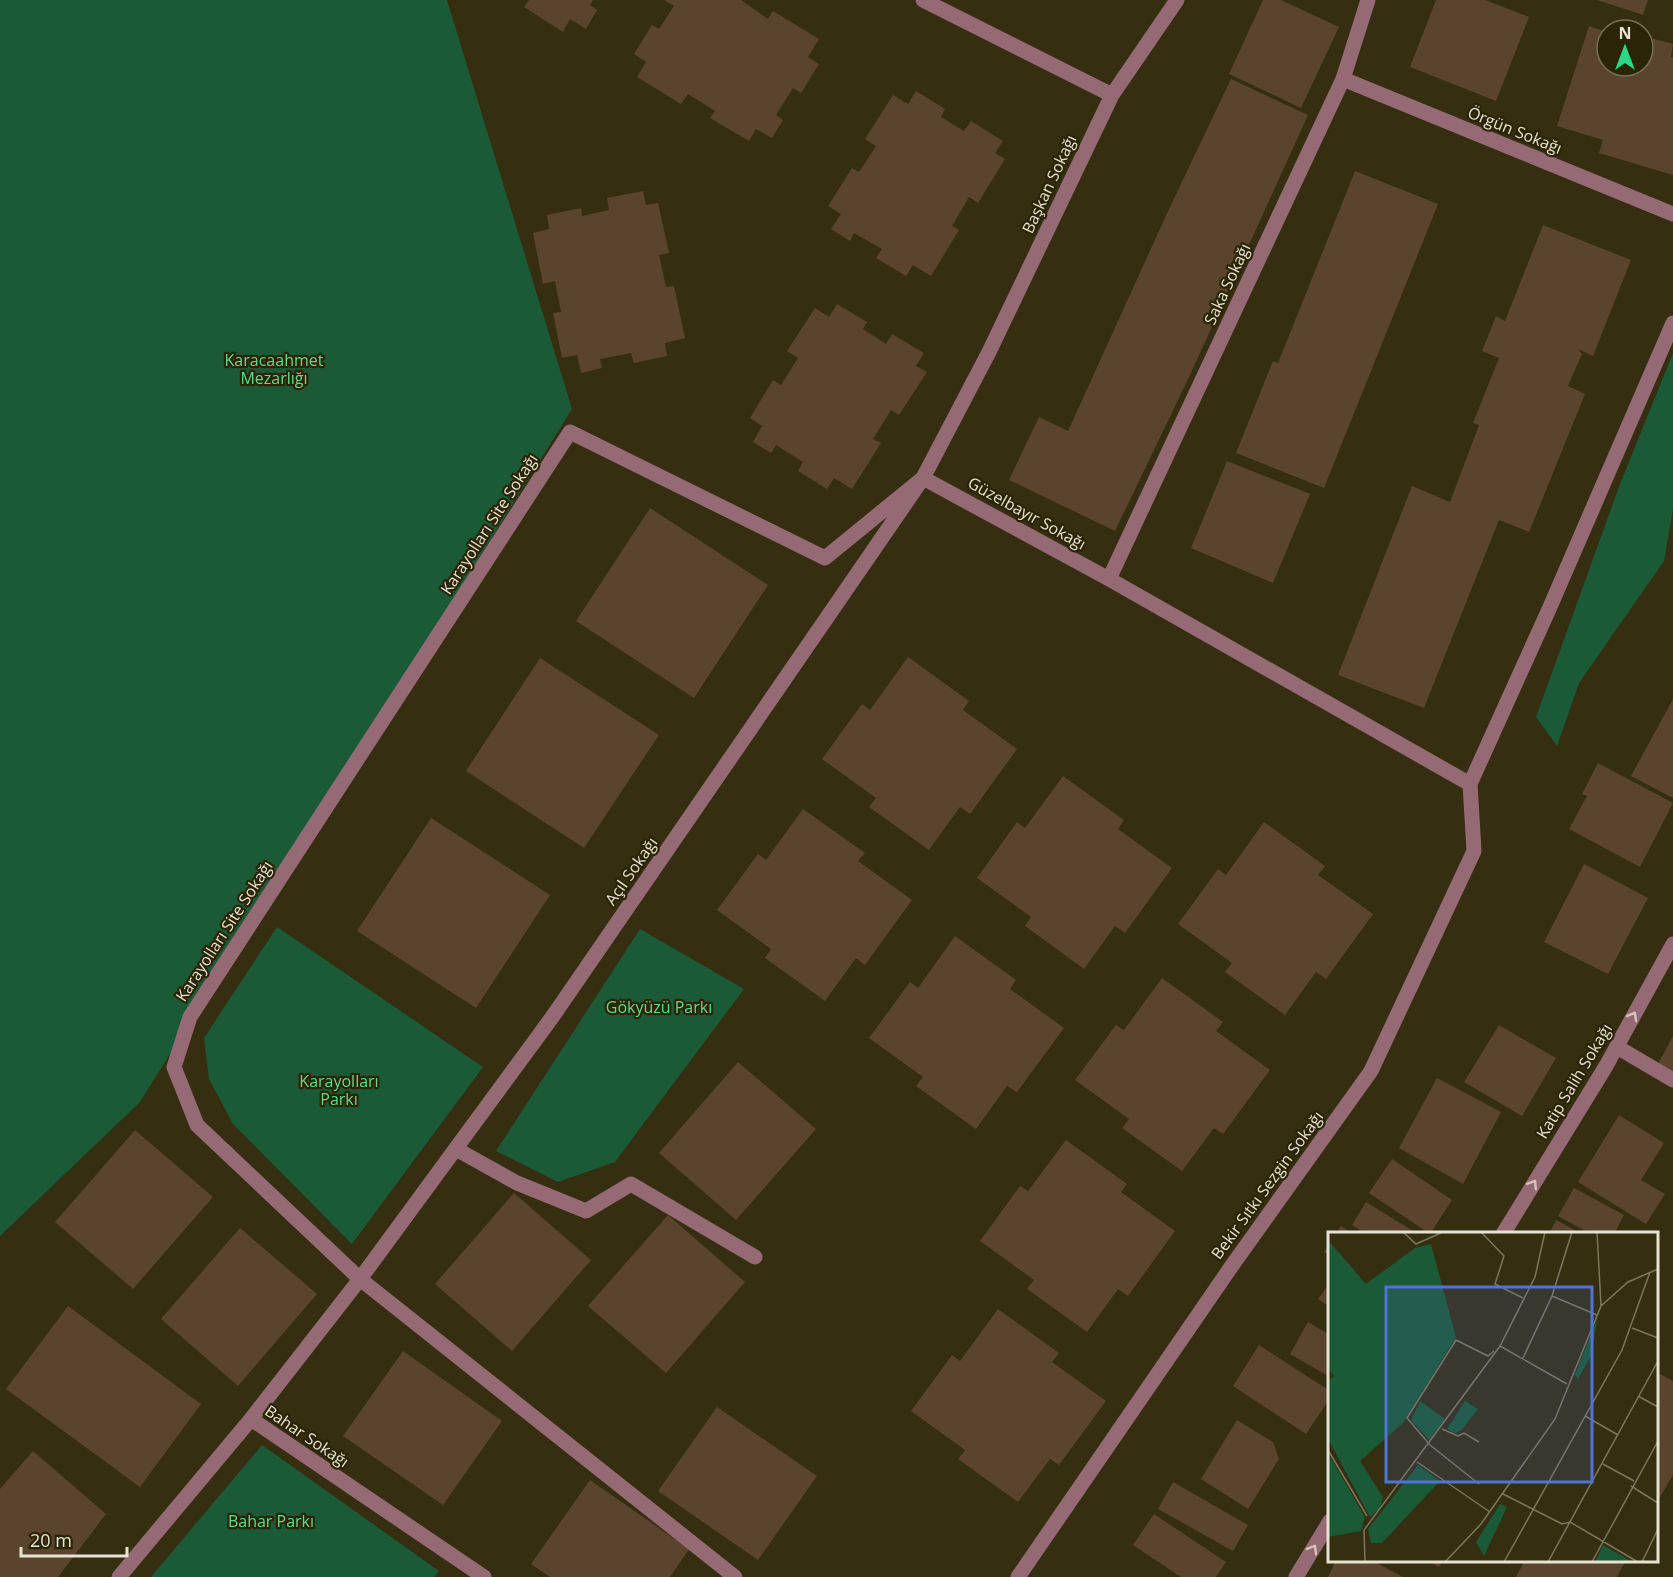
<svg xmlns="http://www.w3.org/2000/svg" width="1673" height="1577" font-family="'Open Sans',sans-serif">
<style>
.green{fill:#1b5a36}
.building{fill:#5a442e}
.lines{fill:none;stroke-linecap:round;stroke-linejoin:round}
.minor{stroke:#966a75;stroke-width:15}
.oneway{stroke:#d3c4ba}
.labels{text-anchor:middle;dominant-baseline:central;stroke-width:4.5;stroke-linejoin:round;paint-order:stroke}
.street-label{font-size:16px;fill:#e7e2d1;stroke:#2b2406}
.park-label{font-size:16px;fill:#5edd91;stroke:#2b2406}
.inset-road{fill:none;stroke:#7c765e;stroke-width:1.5}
.view{fill:#5073d6;fill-opacity:0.15;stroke:#5073d6;stroke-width:3}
.inset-edge{fill:none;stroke:#e7e2d1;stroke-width:3}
</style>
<rect width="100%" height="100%" fill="#352e11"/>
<path class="green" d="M 0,0 L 447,0 L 572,409 L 140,1102 L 0,1236 Z
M 1673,353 L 1673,509 L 1664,561 L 1579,683 L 1557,746 L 1536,717 L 1620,484 Z
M 277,927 L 483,1067 L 352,1244 L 233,1124 L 209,1079 L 204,1038 Z
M 640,929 L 744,989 L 615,1162 L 558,1182 L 496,1151 Z
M 262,1445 L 439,1571 L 434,1577 L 151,1577 Z"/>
<path class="building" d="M 529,0 L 593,0 L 590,5 L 597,10 L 586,29 L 570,19 L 563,32 L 524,7 Z
M 664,0 L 741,0 L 768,19 L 773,11 L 819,39 L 808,57 L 819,64 L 801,93 L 793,88 L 776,115 L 783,120 L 772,138 L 756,129 L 749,141 L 710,118 L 715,111 L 688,94 L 681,104 L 637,77 L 646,62 L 634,54 L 652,25 L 659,29 L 674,6 Z
M 1263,0 L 1281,0 L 1339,27 L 1301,108 L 1229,74 Z
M 1436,0 L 1485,0 L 1529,17 L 1496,101 L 1410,67 Z
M 1597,0 L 1648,0 L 1643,15 Z
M 1589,26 L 1607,32 L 1607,66 L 1643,66 L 1643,36 L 1673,44 L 1671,57 L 1673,57 L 1673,175 L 1599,153 L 1603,140 L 1557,126 Z
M 1231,79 L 1308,115 L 1190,375 L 1115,531 L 1009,480 L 1039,417 L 1068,431 L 1169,209 Z
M 916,91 L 945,109 L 941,117 L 964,131 L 971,121 L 1003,141 L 995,153 L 1005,159 L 978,203 L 969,197 L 952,226 L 959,230 L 931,276 L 913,265 L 906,276 L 876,258 L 882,249 L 854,233 L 850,241 L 831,229 L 841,214 L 828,206 L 852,168 L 859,172 L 876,146 L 865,139 L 893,95 L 908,104 Z
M 1355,171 L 1438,204 L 1324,488 L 1236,453 L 1273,361 L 1278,363 Z
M 643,191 L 646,205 L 658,203 L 669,253 L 659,255 L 666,287 L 674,286 L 685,338 L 665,343 L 667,356 L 634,363 L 631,353 L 600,359 L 602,368 L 581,373 L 577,355 L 562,358 L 553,313 L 561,312 L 555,281 L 543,284 L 533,233 L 549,229 L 547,215 L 581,208 L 582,216 L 609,210 L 607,198 Z
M 1543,225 L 1631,260 L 1593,356 L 1578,349 L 1582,354 L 1568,386 L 1585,394 L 1529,532 L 1499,520 L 1424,708 L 1338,675 L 1412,486 L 1450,502 L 1479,425 L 1473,423 L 1499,358 L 1482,351 L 1496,316 L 1505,321 Z
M 837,304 L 867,322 L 863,329 L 886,344 L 892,334 L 924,353 L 916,366 L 927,372 L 899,415 L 891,410 L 873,439 L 881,443 L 852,489 L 834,478 L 827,489 L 798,471 L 803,462 L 776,445 L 771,453 L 753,442 L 762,426 L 750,418 L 773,380 L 781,385 L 798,358 L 787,351 L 815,308 L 829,317 Z
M 1227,461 L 1310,494 L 1273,583 L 1191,548 Z
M 650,508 L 768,585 L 694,698 L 576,621 Z
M 908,657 L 969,701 L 963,710 L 1017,749 L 970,814 L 960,807 L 929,850 L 869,807 L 876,798 L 822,759 L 862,704 L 870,710 Z
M 540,658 L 659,735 L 584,848 L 466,771 Z
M 1673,699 L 1673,798 L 1631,776 Z
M 1598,763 L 1673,803 L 1640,867 L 1569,829 L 1587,796 L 1582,794 Z
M 1063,776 L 1124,820 L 1118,829 L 1172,868 L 1125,933 L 1115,926 L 1084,969 L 1025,926 L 1031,917 L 977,878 L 1017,822 L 1025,828 Z
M 803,809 L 865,853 L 858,861 L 912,900 L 865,965 L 856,958 L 825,1001 L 765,958 L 771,949 L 717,910 L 758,854 L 766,860 Z
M 431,818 L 550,895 L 476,1008 L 357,931 Z
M 1264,822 L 1325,866 L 1318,875 L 1373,914 L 1326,979 L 1316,972 L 1285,1015 L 1225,972 L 1232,963 L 1178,924 L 1218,869 L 1226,875 Z
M 1584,864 L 1648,898 L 1608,974 L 1544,942 Z
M 955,936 L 1016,980 L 1010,989 L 1064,1028 L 1017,1092 L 1007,1086 L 976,1129 L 916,1086 L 923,1077 L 869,1038 L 910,982 L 918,988 Z
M 1162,978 L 1223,1022 L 1216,1031 L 1270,1070 L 1223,1134 L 1214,1128 L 1182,1171 L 1122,1128 L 1129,1119 L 1075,1080 L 1116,1025 L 1124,1030 Z
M 1499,1025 L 1556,1058 L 1522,1116 L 1464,1082 Z
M 1673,1036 L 1673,1072 L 1658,1064 Z
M 738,1062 L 816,1129 L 736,1220 L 659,1153 Z
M 1437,1078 L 1501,1112 L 1463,1184 L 1399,1148 Z
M 1619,1115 L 1664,1143 L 1641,1180 L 1665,1194 L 1646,1224 L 1578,1182 Z
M 135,1130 L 213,1197 L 133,1289 L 55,1222 Z
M 1066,1140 L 1127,1184 L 1121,1192 L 1175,1231 L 1128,1296 L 1118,1289 L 1087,1332 L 1027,1289 L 1034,1280 L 980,1241 L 1020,1186 L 1028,1191 Z
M 1392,1159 L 1452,1200 L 1430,1234 L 1369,1193 Z
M 1574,1188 L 1624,1215 L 1614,1234 L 1591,1234 L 1558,1216 Z
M 514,1193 L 591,1260 L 512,1351 L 435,1284 Z
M 1366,1202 L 1418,1234 L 1366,1234 L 1352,1225 Z
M 668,1215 L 745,1282 L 666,1373 L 588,1306 Z
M 1556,1220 L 1582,1234 L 1549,1234 Z
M 1341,1226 L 1353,1234 L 1336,1234 Z
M 240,1228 L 317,1294 L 238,1386 L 161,1319 Z
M 1330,1244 L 1330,1256 L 1324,1252 Z
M 1330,1283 L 1330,1307 L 1318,1299 Z
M 68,1306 L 201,1404 L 140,1487 L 6,1389 Z
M 998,1309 L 1059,1353 L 1052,1362 L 1106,1401 L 1059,1465 L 1050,1459 L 1018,1502 L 958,1459 L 965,1450 L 911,1411 L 952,1355 L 960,1361 Z
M 1308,1322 L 1330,1335 L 1330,1377 L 1290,1354 Z
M 1259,1345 L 1330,1391 L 1330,1398 L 1306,1434 L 1233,1386 Z
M 403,1351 L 502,1421 L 443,1505 L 343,1436 Z
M 1656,1372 L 1673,1381 L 1673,1475 L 1656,1504 Z
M 717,1407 L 817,1476 L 758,1560 L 658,1491 Z
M 1237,1420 L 1273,1442 L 1279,1459 L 1248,1509 L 1201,1479 Z
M 33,1451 L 106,1514 L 58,1577 L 0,1577 L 0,1489 Z
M 590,1480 L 689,1549 L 670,1577 L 550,1577 L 531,1564 Z
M 1173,1482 L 1248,1525 L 1233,1551 L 1158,1509 Z
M 1154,1514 L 1226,1562 L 1216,1577 L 1181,1577 L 1133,1545 Z
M 1336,1560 L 1371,1560 L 1403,1577 L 1328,1577 Z
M 1426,1560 L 1442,1560 L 1439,1567 Z
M 1525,1560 L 1626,1560 L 1617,1577 L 1516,1577 Z"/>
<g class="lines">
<path class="minor" d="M 923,0 L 1112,95
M 1343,79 L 1673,214
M 923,478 L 1109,579 L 1470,784
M 1109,579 L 1343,79 L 1368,0
M 1617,1047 L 1673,1080
M 456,1149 L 517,1183 L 586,1211 L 631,1184 L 755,1257
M 1503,1234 L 1606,1066 L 1673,944
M 251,1419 L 484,1577
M 119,1577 L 251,1419 L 360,1279 L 553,1016 L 923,478 L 989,352 L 1112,95 L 1177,0
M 735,1577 L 360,1279 L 197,1125 L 174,1067 L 190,1017 L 570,432 L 825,558 L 923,478
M 1018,1577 L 1231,1267 L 1371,1071 L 1474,851 L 1470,784 L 1550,607 L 1673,323
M 1296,1577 L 1330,1521"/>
</g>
<defs><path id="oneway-chevron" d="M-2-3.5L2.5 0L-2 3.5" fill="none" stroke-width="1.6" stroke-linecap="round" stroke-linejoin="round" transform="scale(1.5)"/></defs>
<g class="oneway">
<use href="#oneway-chevron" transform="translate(1633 1016) rotate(-61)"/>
<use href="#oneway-chevron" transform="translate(1533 1184) rotate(-58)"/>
<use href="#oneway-chevron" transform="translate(1313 1549) rotate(-60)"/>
</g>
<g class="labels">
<g class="street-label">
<text transform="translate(1515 130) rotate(22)">Örgün Sokağı</text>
<text transform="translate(1049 184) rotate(-65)">Başkan Sokağı</text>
<text transform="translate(1227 284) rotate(-65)">Saka Sokağı</text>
<text transform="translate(1027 513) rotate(29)">Güzelbayır Sokağı</text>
<text transform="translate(489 524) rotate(-57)">Karayolları Site Sokağı</text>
<text transform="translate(631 871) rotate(-55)">Açıl Sokağı</text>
<text transform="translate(224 931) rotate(-57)">Karayolları Site Sokağı</text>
<text transform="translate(1574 1081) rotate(-59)">Katip Salih Sokağı</text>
<text transform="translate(1267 1185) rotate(-54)">Bekir Sıtkı Sezgin Sokağı</text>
<text transform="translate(307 1436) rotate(34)">Bahar Sokağı</text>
</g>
<g class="park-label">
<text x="274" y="360">Karacaahmet<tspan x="274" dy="18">Mezarlığı</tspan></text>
<text x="659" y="1007">Gökyüzü Parkı</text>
<text x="339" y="1081">Karayolları<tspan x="339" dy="18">Parkı</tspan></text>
<text x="271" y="1521">Bahar Parkı</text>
</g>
</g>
<g transform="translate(1328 1232)">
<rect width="330" height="330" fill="#352e11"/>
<path d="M 0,8 L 38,52 L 87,16 L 103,12 L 128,105 L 75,191 L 32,229 L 55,265 L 52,276 L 42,285 L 0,207 L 0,149 L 6,144 L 0,137 ZM 270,84 L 263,124 L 250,147 L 247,143 ZM 92,169 L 117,187 L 101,208 L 83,188 ZM 137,169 L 150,177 L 134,198 L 127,201 L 119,197 ZM 0,221 L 37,285 L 33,299 L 0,305 ZM 90,233 L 112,249 L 54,311 L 43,311 L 40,297 ZM 172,272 L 179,275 L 156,324 L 148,310 ZM 275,313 L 305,330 L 267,330 Z" fill="#1b5a36"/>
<path class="inset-road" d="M 75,0 L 88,12 L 115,0M 153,0 L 176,24 L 167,52 L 195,66M 269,0 L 273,74M 224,64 L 269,83M 304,96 L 330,106M 172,114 L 239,152M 195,126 L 224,64 L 244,0M 310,164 L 330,175M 257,184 L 290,203M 114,197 L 130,204 L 136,201 L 151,210M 0,218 L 39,284M 89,230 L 162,280M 275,232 L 306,249M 151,252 L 102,213 L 79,186 L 128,108 L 160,124 L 166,119M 303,254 L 330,271M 175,262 L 234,292 L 242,290 L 310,330M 37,330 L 36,298 L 172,114 L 207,45 L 217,0M 117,330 L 153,292 L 227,187 L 273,74 L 300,50 L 330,37M 176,330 L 294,118 L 322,40M 220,330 L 330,129M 264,330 L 330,209M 314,330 L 330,297"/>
<path class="view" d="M 58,55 L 264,55 L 264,250 L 58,250 Z"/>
<rect width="330" height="330" class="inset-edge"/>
</g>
<g transform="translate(1625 48)"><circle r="28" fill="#2b2406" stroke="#767057" stroke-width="1.5"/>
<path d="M0-4.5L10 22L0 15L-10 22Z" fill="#2bd884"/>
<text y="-9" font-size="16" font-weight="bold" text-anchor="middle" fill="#e7e2d1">N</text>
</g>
<path d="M21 1547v9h106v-9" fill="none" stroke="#e7e2d1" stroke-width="3"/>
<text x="30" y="1547" font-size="18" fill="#e7e2d1" stroke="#2b2406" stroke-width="4.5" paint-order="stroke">20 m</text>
</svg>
